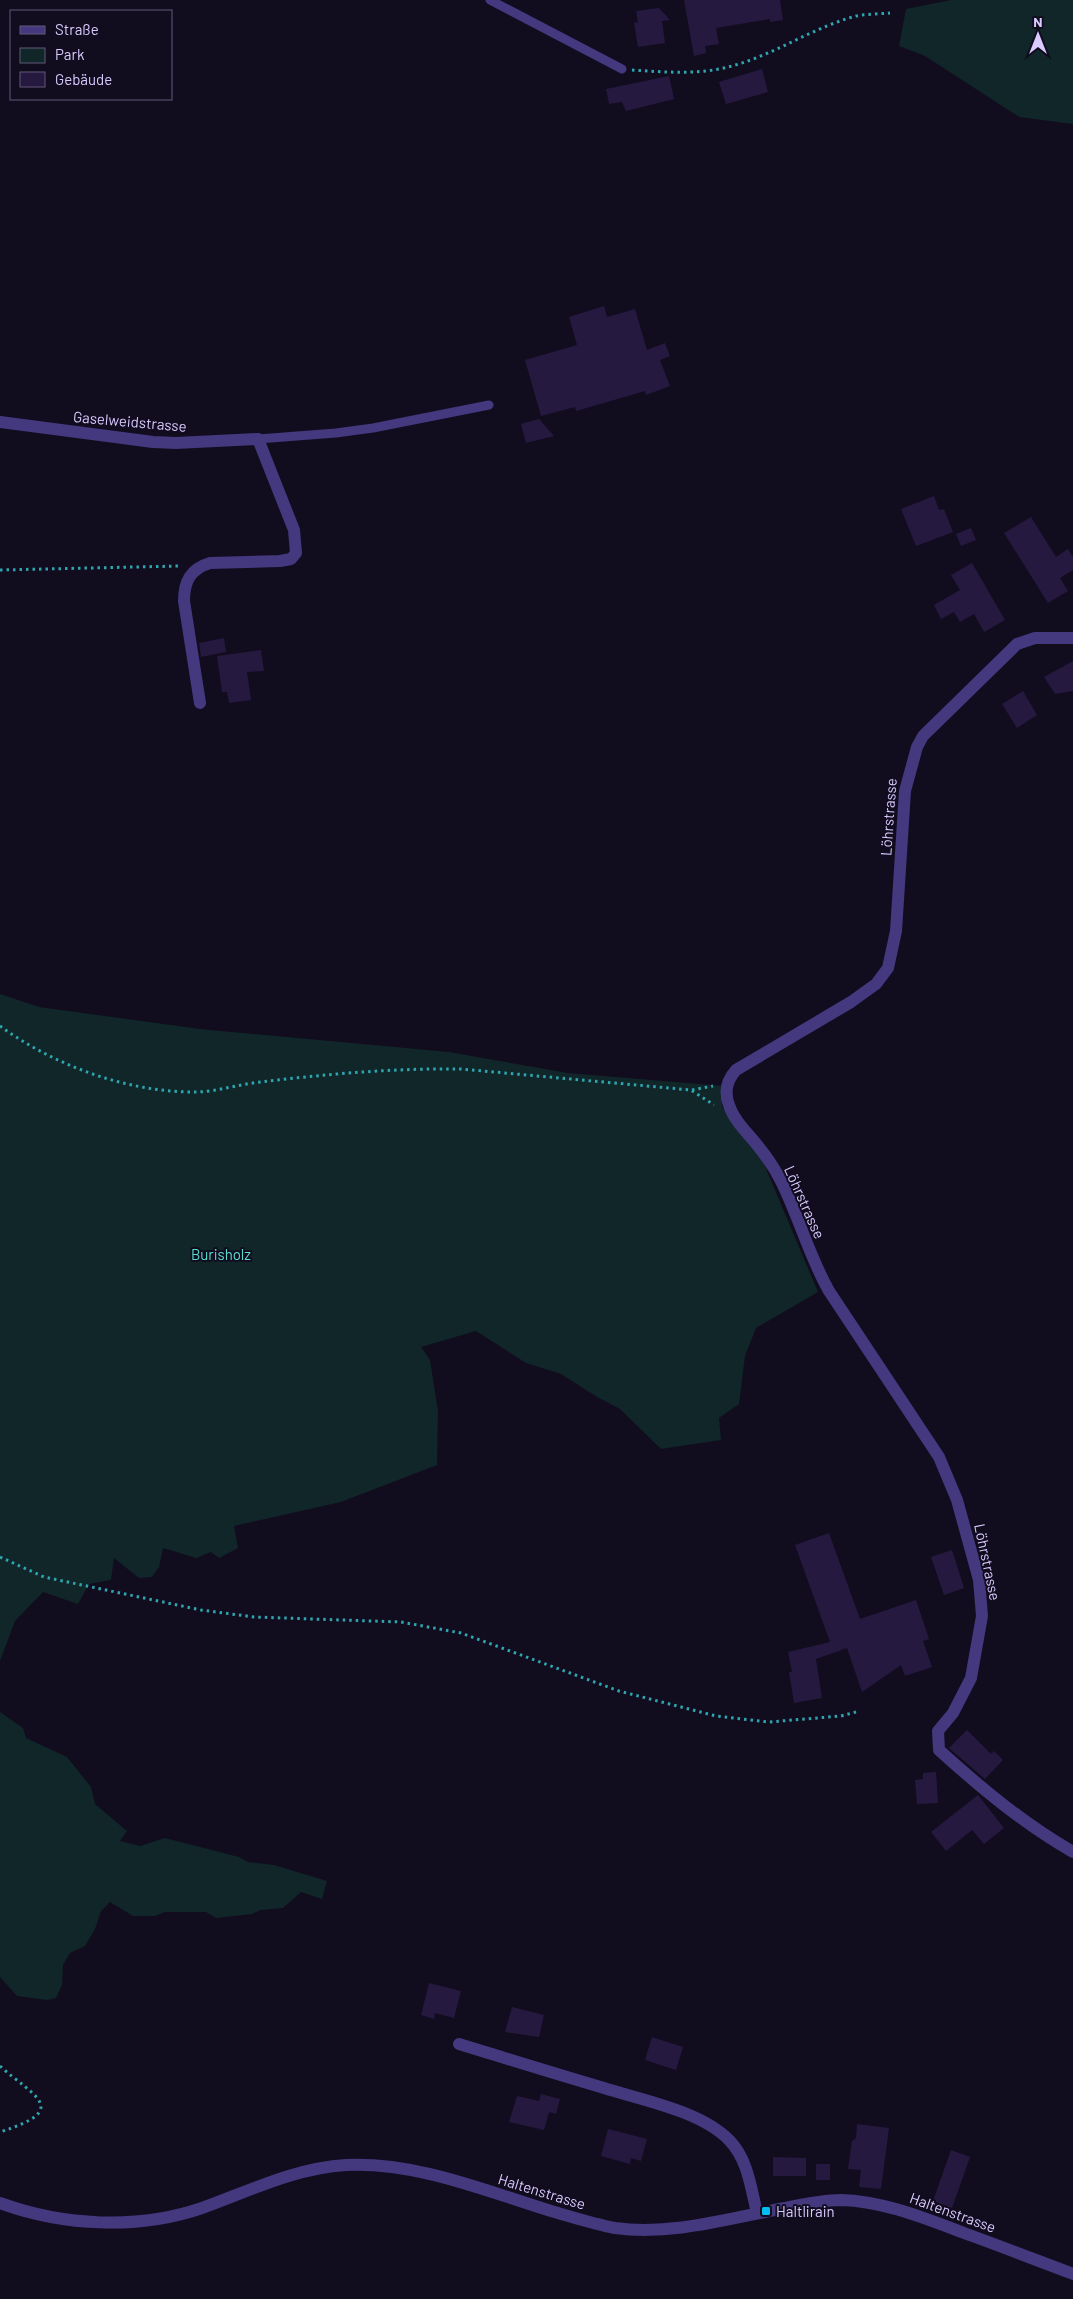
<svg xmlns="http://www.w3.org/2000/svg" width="1073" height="2299" font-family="Barlow,sans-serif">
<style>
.green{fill:#102629}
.building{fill:#261940}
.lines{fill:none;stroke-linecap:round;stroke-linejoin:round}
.path{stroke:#2ea6af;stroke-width:3;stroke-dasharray:2.5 4;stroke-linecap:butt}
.service{stroke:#44387e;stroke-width:9}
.minor{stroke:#44387e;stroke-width:12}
.poi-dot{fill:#02bbf3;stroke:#120c1f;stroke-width:2}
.labels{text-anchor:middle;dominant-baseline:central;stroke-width:4;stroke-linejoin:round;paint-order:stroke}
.street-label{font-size:15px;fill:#d8cbff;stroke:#120c1f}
.park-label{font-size:15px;fill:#58ddce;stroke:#120c1f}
.poi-label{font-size:15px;fill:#d8cbff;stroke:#120c1f;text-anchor:start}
</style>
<rect width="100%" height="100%" fill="#120c1f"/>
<path class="green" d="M 951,0 L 1073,0 L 1073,124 L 1019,117 L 925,56 L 899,46 L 906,9 Z
M 0,994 L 39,1007 L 200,1029 L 449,1052 L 568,1073 L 723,1086 L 722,1107 L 756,1145 L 818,1292 L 756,1328 L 745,1356 L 739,1404 L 719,1418 L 721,1440 L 661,1449 L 620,1409 L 597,1397 L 561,1374 L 526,1363 L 476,1331 L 421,1347 L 430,1360 L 438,1411 L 437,1465 L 341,1502 L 234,1526 L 238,1548 L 219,1558 L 211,1552 L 196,1558 L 163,1548 L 159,1567 L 152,1577 L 139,1578 L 114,1558 L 111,1580 L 89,1584 L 78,1604 L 43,1592 L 15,1621 L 0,1661 Z
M 0,1712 L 23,1728 L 26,1738 L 67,1757 L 91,1787 L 95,1804 L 127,1831 L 120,1841 L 140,1846 L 165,1838 L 239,1857 L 248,1862 L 274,1865 L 327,1881 L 322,1899 L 301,1892 L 283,1908 L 261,1910 L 252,1914 L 216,1918 L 206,1912 L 165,1912 L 155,1916 L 133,1916 L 110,1902 L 101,1911 L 95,1929 L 85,1946 L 70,1953 L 63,1965 L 62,1985 L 56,1998 L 47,2000 L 17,1996 L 0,1977 Z"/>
<path class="building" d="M 684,0 L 780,0 L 783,20 L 770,22 L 770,19 L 716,28 L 719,44 L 705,46 L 706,53 L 694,56 Z
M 659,8 L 670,20 L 662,21 L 665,43 L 638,47 L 634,23 L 638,22 L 636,11 Z
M 762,69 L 768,92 L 726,104 L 719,82 Z
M 669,76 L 674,99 L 626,111 L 622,102 L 609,104 L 606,89 Z
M 604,306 L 607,317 L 635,309 L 647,350 L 665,343 L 670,356 L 660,360 L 670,386 L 646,395 L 645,391 L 576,411 L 575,407 L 541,416 L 525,360 L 577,345 L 569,317 Z
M 539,419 L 554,436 L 526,443 L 521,424 Z
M 934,496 L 939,510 L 944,509 L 953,532 L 916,546 L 901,509 Z
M 1031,517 L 1056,557 L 1068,549 L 1073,557 L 1073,570 L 1060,578 L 1068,591 L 1048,603 L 1004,533 Z
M 971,528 L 976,540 L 961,546 L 956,534 Z
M 972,563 L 1005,620 L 984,632 L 974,614 L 960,622 L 954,612 L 941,619 L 934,605 L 960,590 L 951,575 Z
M 224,638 L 226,652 L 201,657 L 199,643 Z
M 261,650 L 264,671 L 247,672 L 251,700 L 229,703 L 227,692 L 222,692 L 217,656 Z
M 1073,661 L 1073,691 L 1055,694 L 1044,677 Z
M 1023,691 L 1037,715 L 1017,728 L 1002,704 Z
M 829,1533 L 860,1619 L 916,1600 L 929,1639 L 923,1641 L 932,1667 L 905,1676 L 901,1665 L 862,1692 L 847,1648 L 816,1659 L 822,1698 L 794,1703 L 789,1672 L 792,1672 L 788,1652 L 830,1642 L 795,1545 Z
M 952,1550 L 964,1588 L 944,1595 L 931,1557 Z
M 967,1730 L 991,1754 L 994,1751 L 1003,1760 L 985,1779 L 949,1748 Z
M 936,1772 L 938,1803 L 917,1804 L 915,1780 L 923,1779 L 923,1773 Z
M 978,1795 L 1004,1828 L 984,1844 L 972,1830 L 946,1851 L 931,1832 Z
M 429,1983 L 461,1991 L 454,2018 L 435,2013 L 434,2019 L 421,2015 Z
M 512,2007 L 544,2015 L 539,2037 L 505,2032 Z
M 652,2037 L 683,2047 L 676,2070 L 645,2060 Z
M 541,2094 L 560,2099 L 556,2114 L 549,2112 L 544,2130 L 509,2122 L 517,2096 L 539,2101 Z
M 857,2124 L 889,2128 L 881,2189 L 859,2187 L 861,2170 L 848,2169 L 852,2141 L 856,2138 Z
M 608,2129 L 647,2139 L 641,2161 L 631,2158 L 630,2164 L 601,2156 Z
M 951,2150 L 970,2157 L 952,2208 L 933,2201 Z
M 773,2157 L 806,2158 L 806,2176 L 773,2176 Z
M 816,2164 L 830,2164 L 830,2180 L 816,2180 Z"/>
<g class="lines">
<path class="path" d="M 632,70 C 664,72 697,75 728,67 C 773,56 811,28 856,16 C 867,14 879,14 890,13
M 0,570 L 180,566
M 0,1026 C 55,1066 129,1093 198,1092 C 219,1091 240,1084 261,1082 C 326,1074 396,1068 461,1069 L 691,1090 L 714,1105
M 692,1090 L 713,1086
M 0,1557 L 44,1577 L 201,1610 L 254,1617 L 401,1622 L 461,1633 L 619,1691 L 716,1716 L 769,1722 L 841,1716 L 856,1712
M 0,2066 C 34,2097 72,2109 0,2132"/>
<path class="service" d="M 490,0 L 622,69
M 258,439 L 336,433 L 373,428 L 489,405"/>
<path class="minor" d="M 0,422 L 153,442 L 176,443 L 258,439 L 294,530 L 296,553 L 291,559 L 280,561 L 210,563 C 190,569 184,582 184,601 L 200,703
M 1073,638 L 1035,638 L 1017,644 L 923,736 L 917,747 L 905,791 L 896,931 L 888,968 L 876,984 L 851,1002 L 736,1070 C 727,1080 724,1092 729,1105 C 734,1121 748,1133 758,1146 C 766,1156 775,1169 781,1181 C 799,1217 809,1256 829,1291 L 939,1457 L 957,1500 L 979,1580 L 982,1616 L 971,1678 L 953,1713 L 938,1731 L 939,1750 C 981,1788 1024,1824 1073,1852
M 459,2044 C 508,2059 556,2074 604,2088 C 642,2100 701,2111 729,2140 C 748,2159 751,2189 757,2213
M 0,2203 C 63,2226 138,2230 202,2208 C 249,2191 295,2168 346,2165 C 417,2162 483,2190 551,2211 C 572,2217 593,2224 615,2228 C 672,2236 730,2218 785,2208 C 804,2204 822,2200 841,2200 C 883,2201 924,2218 964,2233 C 1000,2246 1036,2260 1073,2274"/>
</g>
<rect class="poi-dot" x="761" y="2206" width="10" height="10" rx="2.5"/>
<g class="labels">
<g class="street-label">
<text transform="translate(130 421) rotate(5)">Gaselweidstrasse</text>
<text transform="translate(888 817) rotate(-86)">Löhrstrasse</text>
<text transform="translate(805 1202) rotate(66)">Löhrstrasse</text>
<text transform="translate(988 1562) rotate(78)">Löhrstrasse</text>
<text transform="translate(542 2191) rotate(17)">Haltenstrasse</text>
<text transform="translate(953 2212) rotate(20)">Haltenstrasse</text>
</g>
<g class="park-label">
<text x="221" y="1254">Burisholz</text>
</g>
<g class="poi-label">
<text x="776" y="2211">Haltlirain</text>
</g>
</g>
<rect x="10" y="10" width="162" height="90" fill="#120c1f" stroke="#615879"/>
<rect x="20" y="26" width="25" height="8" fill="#44387e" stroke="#615879"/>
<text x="55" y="35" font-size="15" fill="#d8cbff">Straße</text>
<rect x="20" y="48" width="25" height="15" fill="#102629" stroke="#615879"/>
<text x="55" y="60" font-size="15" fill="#d8cbff">Park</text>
<rect x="20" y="72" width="25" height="15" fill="#261940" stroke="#615879"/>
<text x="55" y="85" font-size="15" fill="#d8cbff">Gebäude</text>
<g transform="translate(1038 35)" stroke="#120c1f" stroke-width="4" paint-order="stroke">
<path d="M0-4L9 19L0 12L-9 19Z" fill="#d8cbff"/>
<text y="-8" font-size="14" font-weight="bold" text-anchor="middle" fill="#d8cbff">N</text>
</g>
</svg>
